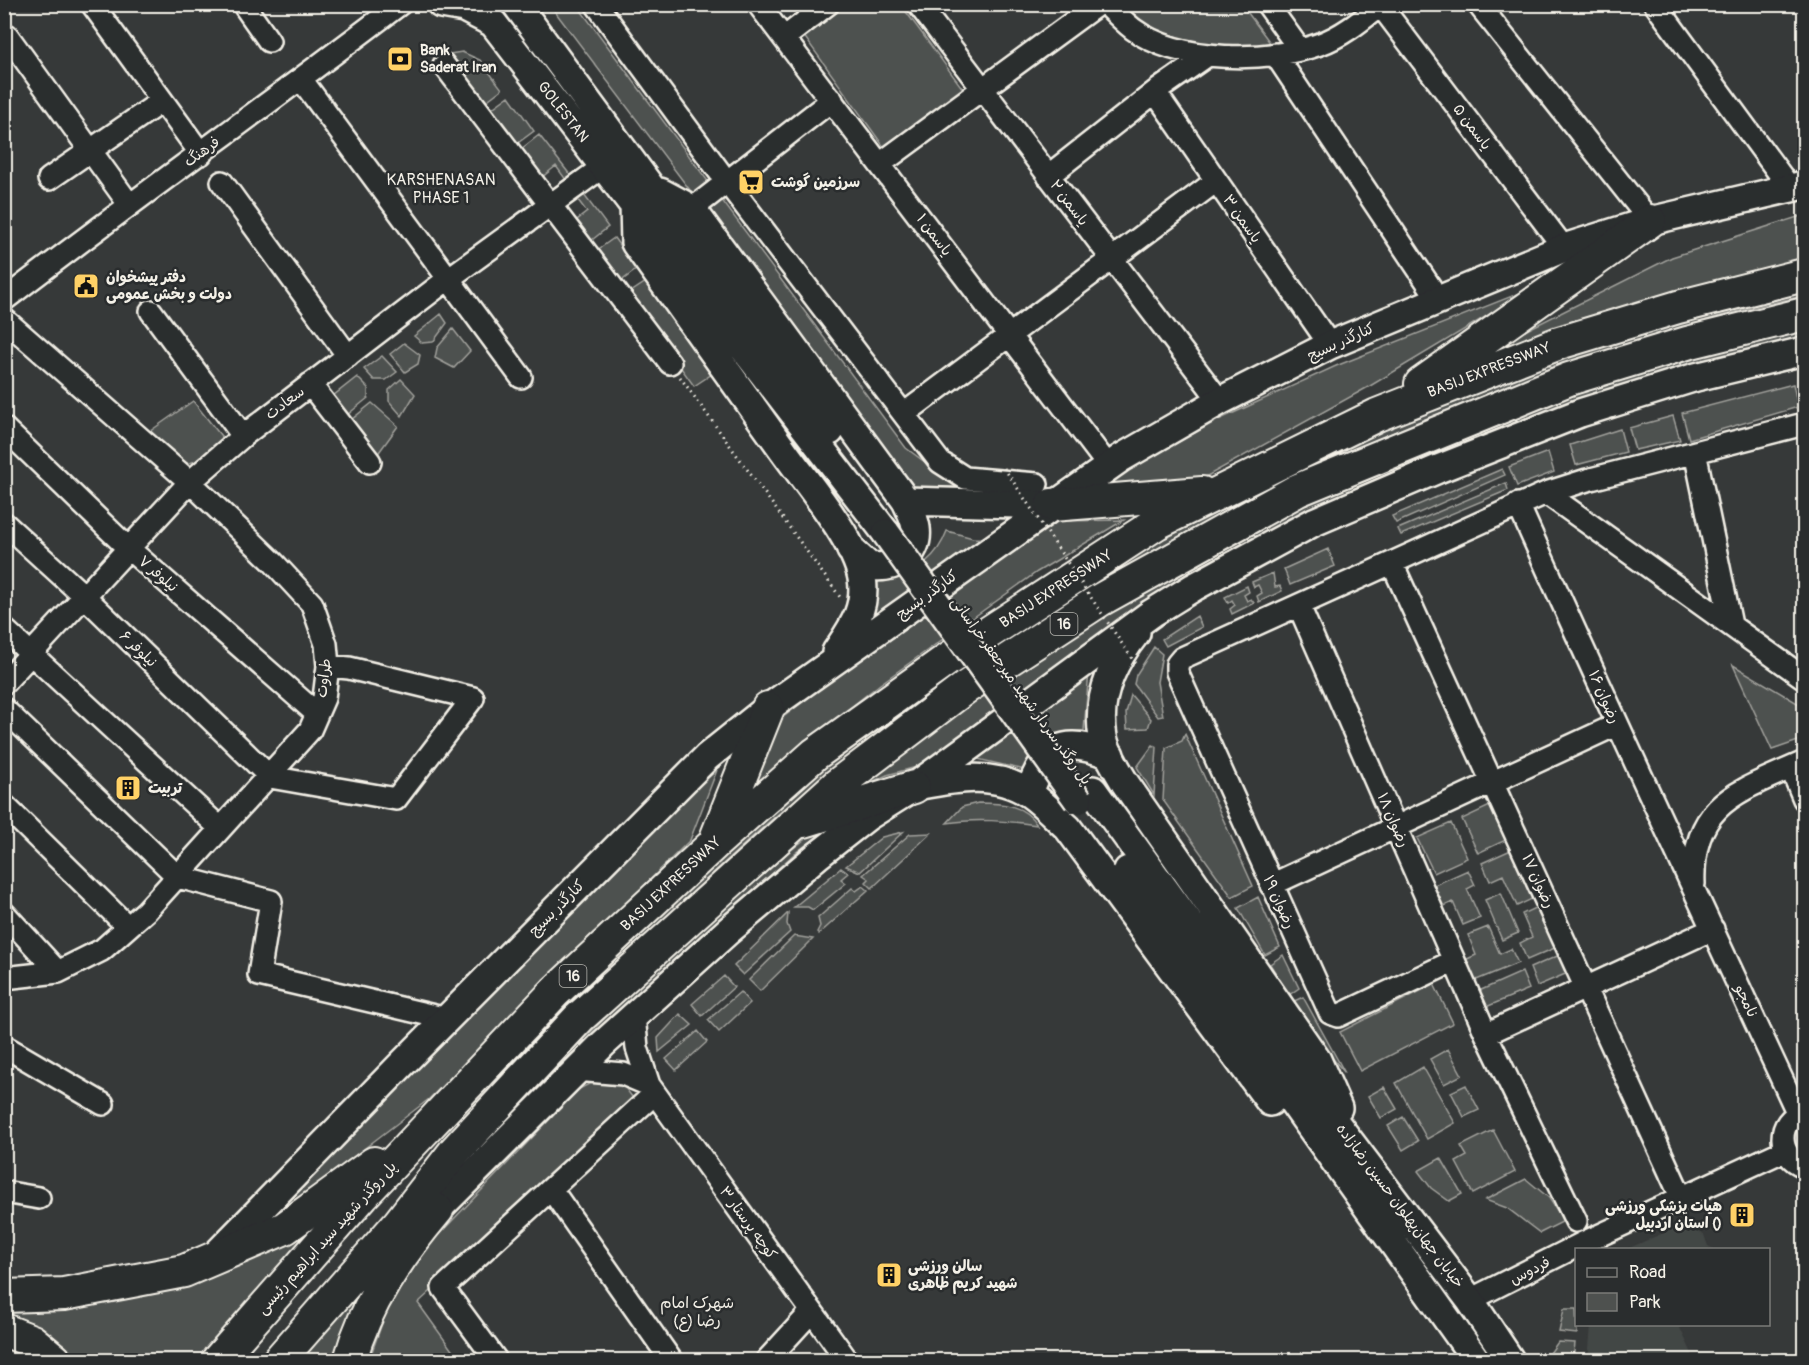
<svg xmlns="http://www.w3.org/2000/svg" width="1809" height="1365" font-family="Pangolin,'Playpen Sans Arabic',sans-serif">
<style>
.built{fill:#434645}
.green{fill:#4e514f;stroke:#a1a19c;stroke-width:1.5}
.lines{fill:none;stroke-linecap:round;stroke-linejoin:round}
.minor-casing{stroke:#f4f1e8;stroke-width:26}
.major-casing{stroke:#f4f1e8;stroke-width:32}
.highway-casing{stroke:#f4f1e8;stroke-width:36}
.path{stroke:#f4f1e8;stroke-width:3;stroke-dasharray:1.5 4.5;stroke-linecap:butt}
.minor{stroke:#2a2d2e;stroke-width:21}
.major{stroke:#2a2d2e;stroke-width:27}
.highway{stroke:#2a2d2e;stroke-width:32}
.major-bridge-casing{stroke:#f4f1e8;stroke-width:32;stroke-linecap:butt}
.path-bridge{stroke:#f4f1e8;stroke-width:3;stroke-dasharray:1.5 4.5;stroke-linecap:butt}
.major-bridge{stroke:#2a2d2e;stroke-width:27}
.labels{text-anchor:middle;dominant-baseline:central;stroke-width:5;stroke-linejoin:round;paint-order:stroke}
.shield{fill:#2a2d2e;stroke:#b7b6b0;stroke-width:1.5}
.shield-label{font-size:14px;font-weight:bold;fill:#f4f1e8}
.poi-label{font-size:15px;font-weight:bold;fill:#f4f1e8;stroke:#2a2d2e;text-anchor:start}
.street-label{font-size:15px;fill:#f4f1e8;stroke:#2a2d2e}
.neighbourhood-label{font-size:16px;fill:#f4f1e8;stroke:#2a2d2e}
</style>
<rect width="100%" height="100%" fill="#363939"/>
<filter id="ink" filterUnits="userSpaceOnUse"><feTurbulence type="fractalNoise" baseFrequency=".0167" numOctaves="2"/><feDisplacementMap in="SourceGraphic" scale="12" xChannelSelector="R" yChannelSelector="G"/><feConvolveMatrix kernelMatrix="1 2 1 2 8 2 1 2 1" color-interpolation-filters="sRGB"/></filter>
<g filter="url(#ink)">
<path class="built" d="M 1693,1220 L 1698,1232 L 1704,1235 L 1708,1246 L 1714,1249 L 1627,1249 Z
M 1591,1325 L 1686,1325 L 1680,1328 L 1695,1360 L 1705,1355 L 1708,1360 L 1588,1360 Z"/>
<path class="green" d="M 1119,4 L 1242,5 L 1271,44 C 1222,50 1152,48 1119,4 Z
M 550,5 L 577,5 L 906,448 L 937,471 L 976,484 L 976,499 L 919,493 Z
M 839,5 L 901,5 L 963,89 L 884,147 L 801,32 Z
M 462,52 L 480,60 L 502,89 L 485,102 L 449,54 Z
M 509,96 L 534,131 L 515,145 L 490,110 Z
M 539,135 L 574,180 L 569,184 L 556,166 L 541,178 L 520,150 Z
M 584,195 L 608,227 L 592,240 L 577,220 L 587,212 L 578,200 Z
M 1804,215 L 1804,258 L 1639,305 L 1475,356 L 1672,257 Z
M 614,238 L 637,269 L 620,282 L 596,251 Z
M 649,280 L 715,372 L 694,386 L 628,294 Z
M 1535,287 L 1370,386 L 1189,486 L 1082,496 L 1216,421 L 1336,366 Z
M 1804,287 L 1804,296 C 1727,311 1649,337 1574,363 C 1395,424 1214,508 1054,611 C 962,670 875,736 789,805 C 754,833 722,866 688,896 C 612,967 537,1039 461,1110 L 546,1026 L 576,993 L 781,800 L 924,690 L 1175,529 L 1326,453 L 1481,386 L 1707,311 Z
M 441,314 L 447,323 L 433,342 L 422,343 L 414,336 Z
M 1804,325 L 1804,341 L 1320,511 L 935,762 L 887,775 L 849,792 L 1057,642 L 1222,547 L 1313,501 L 1380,470 L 1550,402 Z
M 453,329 L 470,351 L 454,368 L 435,358 L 437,348 Z
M 404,343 L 420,355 L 418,364 L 405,372 L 390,354 Z
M 382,356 L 397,372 L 386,380 L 374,380 L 364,369 Z
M 357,377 L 368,388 L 368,398 L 347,415 L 333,396 Z
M 401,379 L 415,394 L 402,416 L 389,401 L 389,390 Z
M 1793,384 L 1798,407 L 1689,439 L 1682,413 Z
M 193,401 L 225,441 L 208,458 L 181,465 L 146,434 Z
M 372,403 L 398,426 L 377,455 L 351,420 Z
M 1673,416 L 1680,440 L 1635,450 L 1629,428 Z
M 1620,429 L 1626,452 L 1576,465 L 1570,445 Z
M 1548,452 L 1554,472 L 1517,486 L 1509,467 Z
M 1502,469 L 1505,475 L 1396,523 L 1392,516 Z
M 1506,483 L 1508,490 L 1401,535 L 1398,529 Z
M 1124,520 L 1037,572 L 880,684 L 742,794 L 773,725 L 847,668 L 1056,521 Z
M 947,531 L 973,538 L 995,539 L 868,627 L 877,591 L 876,574 L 892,579 C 920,568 936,560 947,531 Z
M 1328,549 L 1335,566 L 1290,585 L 1284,569 Z
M 1273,573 L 1275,587 L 1280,586 L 1282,591 L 1259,602 L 1257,596 L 1262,593 L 1258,585 L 1254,587 L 1252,582 Z
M 1247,586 L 1249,592 L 1244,595 L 1247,601 L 1251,599 L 1254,603 L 1232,614 L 1230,609 L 1235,605 L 1232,600 L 1228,603 L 1225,597 Z
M 1197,616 L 1202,627 L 1166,646 L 1162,639 Z
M 1154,647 L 1162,654 L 1157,682 L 1163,716 L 1158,717 L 1134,684 L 1136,675 Z
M 1733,665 L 1804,707 L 1804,739 L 1772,750 Z
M 1089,671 L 1084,731 C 1050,730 1037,739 1025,770 L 973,758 Z
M 1131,695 L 1151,719 L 1148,728 L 1127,729 L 1126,713 Z
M 1185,734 L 1253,886 L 1232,897 L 1163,800 L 1166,748 L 1182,741 Z
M 1153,745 L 1157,747 L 1154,795 L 1137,767 Z
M 717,770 L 690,840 L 429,1099 L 263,1226 L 663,818 Z
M 978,803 C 1001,803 1024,804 1037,825 C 1006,821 977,818 947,823 L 962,807 Z
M 1492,805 L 1508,839 L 1478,853 L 1462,819 Z
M 1451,823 L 1467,858 L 1434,873 L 1417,838 Z
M 825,831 L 795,853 L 645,990 L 468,1164 L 513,1108 L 640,984 L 790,851 L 814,832 Z
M 903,832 L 860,872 L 846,866 L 882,837 Z
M 931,833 L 872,888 L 866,882 L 869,879 L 863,875 L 910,834 Z
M 1513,849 L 1534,898 L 1517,906 L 1503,875 L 1490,881 L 1482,863 Z
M 841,868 L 848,873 L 841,879 L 846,883 L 813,910 L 808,907 L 794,907 Z
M 1468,870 L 1475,885 L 1467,889 L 1480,918 L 1463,925 L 1453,902 L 1442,907 L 1432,886 Z
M 863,886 L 868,890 L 819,934 L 817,932 L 820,926 L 818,918 L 852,888 L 856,891 Z
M 1501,893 L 1518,933 L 1502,940 L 1485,900 Z
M 1258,897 L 1280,947 L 1265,955 L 1238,908 Z
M 1539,906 L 1557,947 L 1527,960 L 1520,943 L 1532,937 L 1522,914 Z
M 788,913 L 787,924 L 790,932 L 743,975 L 734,966 Z
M 1488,927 L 1500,954 L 1511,949 L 1518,963 L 1474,981 L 1465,960 L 1476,955 L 1468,935 Z
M 794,936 L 813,939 L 760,991 L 749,980 Z
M 1562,954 L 1570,972 L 1537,986 L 1530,968 Z
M 1283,955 L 1299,988 L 1289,995 L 1270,964 Z
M 1522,972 L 1529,989 L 1486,1007 L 1479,991 Z
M 724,976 L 734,987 L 702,1016 L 692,1004 Z
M 1434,984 L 1453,1023 L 1360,1071 L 1340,1032 Z
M 740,992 L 750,1003 L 719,1032 L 708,1020 Z
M 1303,997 L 1345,1073 L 1322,1046 L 1292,1002 Z
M 680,1014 L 692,1025 L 659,1052 L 658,1038 Z
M 698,1031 L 707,1042 L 676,1070 L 666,1059 Z
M 1448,1049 L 1462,1075 L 1444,1084 L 1430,1059 Z
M 1423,1067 L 1455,1123 L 1427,1139 L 1396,1083 Z
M 597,1080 L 623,1085 L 636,1102 L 418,1303 L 459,1360 L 369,1360 L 399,1276 L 579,1089 Z
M 1466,1085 L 1479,1110 L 1464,1117 L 1451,1092 Z
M 1384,1087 L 1397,1109 L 1381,1118 L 1368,1096 Z
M 1403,1117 L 1418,1141 L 1403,1150 L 1388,1126 Z
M 1493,1130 L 1515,1172 L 1473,1194 L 1456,1162 L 1467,1156 L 1461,1146 Z
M 1441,1158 L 1462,1194 L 1449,1201 L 1431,1188 L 1418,1171 Z
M 1526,1179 L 1549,1198 L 1564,1221 L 1540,1233 L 1507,1208 L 1485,1200 Z
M 322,1226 L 204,1360 L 75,1360 L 43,1329 L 5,1314 L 5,1309 L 188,1285 Z
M 366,1278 L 337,1360 L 294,1360 Z
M 1564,1309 L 1576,1309 L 1577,1334 L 1559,1332 Z
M 1558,1342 L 1575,1343 L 1573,1360 L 1545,1360 Z"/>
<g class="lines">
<g class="minor-casing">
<path id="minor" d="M 92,4 L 201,154
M 243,4 L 269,41
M 596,4 L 727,182 L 940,462 L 965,478 L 1037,484
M 758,4 L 1109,467
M 918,4 L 1220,401
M 1106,4 C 1115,13 1124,22 1133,29 C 1179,63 1269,63 1320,44 C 1343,36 1363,19 1382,4
M 1267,4 L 1300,50
M 1478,4 L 1650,221
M 1655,4 L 1790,188
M 1381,6 L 1564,248
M 7,35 L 129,204
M 784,38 L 828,4
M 1275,54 L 1439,300
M 444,65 L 670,363
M 301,79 L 521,377
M 1155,92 L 1330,345
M 880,164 L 1098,4
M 1048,176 L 1155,92 L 1208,55
M 49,179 L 162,101
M 222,182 L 348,356
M 692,209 L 832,100
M 4,300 C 135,199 269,104 400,4
M 151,311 L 243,436
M 4,319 L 190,482 L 273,562 L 312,604 L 326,644 L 328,666 L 324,698 L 310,730 L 146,911 L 102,950 L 58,972 L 4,978
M 310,384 L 370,462
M 904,414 L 1216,181
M 4,428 L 129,549 L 317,714
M 1695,452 L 1731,625
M 1546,493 L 1804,678
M 1518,504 C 1609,709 1704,911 1798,1114
M 4,523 L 84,596 L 270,777 L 396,799 L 473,698 L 349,668 L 328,666
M 1392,563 L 1682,1199
M 1299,606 L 1486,1034
M 4,629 L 220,828
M 4,683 L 190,482 L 243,436 L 448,279 L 604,166
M 4,709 L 178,877 L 271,901 L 259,975 L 447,1019
M 1791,768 L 1804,799
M 4,805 L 128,927
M 1694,884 C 1691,801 1741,791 1804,762
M 1271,885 L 1616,725
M 4,913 L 58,972
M 1454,961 L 1338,1016 L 1330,1013 L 1177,672 L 1177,664 L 1182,658 L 1546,493 L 1587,480 L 1804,424
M 634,1015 L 637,1048 L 649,1085 L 847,1360
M 4,1046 L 103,1104
M 576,1070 L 623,1074 L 649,1085
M 1804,1112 C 1775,1120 1777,1157 1804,1166
M 551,1189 L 671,1360
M 4,1192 L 39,1198
M 1576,1221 L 1486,1034 L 1713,929
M 1470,1300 L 1585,1242 L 1785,1150
M 496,1360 L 443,1288 L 654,1094
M 767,1360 L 812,1311"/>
</g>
<g class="major-casing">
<path id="major" d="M 441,4 L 464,8 L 477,4
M 516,4 L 830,431
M 464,8 L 493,23 L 886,533
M 660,192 L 692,209 L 906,501 L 1052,505
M 634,204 L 635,243 C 685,314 736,384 786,454 C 809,486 855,540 862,578 C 867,609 852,628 836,652
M 851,550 L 869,566 C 893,570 920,557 916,528 C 915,519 910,510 906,501
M 1136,633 C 1112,663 1096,698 1103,737 C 1106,753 1117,769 1125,783 L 1317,1060 L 1338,1108
M 921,785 C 958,778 996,771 1030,794 C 1043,803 1056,817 1068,828 L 1270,1102
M 1093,790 L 1285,1056 L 1470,1300 L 1510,1360
M 1029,793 C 1046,746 1062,736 1110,755
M 1128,870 L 1476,1360
M 437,1210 L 603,1044 L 728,931 L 817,856 L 868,816 L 914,787 L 1152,613 L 1194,587 L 1314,522 L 1438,469 L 1580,413 L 1696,377 L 1804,351
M 217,1254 L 401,1065 L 707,757 L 768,708 L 1121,458 L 1220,401 L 1330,345 L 1564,248 L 1650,221 L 1804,185"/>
</g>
<g class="highway-casing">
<path id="highway" d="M 1421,384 L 1650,221
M 1052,505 L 1202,493
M 804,821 L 914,787
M 717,836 L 768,708
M 4,1296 L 64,1294 L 184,1271 L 285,1228 L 374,1163
M 4,1330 L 32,1341 L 55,1360
M 218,1360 L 363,1195 L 555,992 L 715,843 L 815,754 L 948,659 L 1157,523 L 1377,415 L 1559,343 L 1678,307 L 1804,275
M 279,1360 L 399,1223 L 455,1151 L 579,1018 L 837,785 L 965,688 L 1100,600 L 1298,490 L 1569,379 L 1687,343 L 1804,314
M 350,1360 C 366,1303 399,1255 437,1210"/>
</g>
<path class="path" d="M 680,377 L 840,597"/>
<use href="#minor" class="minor"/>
<use href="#major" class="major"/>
<use href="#highway" class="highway"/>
<g class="major-bridge-casing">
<path id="major-bridge" d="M 886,533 L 1078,800"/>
</g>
<path class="path-bridge" d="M 1004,468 L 1135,663"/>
<use href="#major-bridge" class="major-bridge"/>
</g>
</g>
<defs>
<g id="bank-square" transform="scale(1.35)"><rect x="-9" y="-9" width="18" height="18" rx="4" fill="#ffd166" stroke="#2a2d2e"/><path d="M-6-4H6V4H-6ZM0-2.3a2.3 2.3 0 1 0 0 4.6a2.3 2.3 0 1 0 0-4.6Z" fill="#111"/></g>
<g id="supermarket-square" transform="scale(1.35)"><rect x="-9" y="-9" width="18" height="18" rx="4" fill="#ffd166" stroke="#2a2d2e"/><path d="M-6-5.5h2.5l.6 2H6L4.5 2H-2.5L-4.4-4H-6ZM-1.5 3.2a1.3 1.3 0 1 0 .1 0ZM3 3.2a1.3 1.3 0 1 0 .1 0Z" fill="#111"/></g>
<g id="civic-square" transform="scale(1.35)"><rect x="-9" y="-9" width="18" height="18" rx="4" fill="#ffd166" stroke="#2a2d2e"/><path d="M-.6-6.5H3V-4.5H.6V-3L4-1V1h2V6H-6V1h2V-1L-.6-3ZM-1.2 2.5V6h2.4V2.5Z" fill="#111"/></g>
<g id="building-square" transform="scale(1.35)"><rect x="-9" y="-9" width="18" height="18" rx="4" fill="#ffd166" stroke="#2a2d2e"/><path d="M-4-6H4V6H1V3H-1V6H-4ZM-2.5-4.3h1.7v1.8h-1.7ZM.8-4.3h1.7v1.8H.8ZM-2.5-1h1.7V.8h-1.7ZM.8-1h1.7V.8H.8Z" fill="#111"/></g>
</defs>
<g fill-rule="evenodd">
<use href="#bank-square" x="400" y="59"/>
<use href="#supermarket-square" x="751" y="182"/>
<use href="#civic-square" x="86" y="286"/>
<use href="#building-square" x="128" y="788"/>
<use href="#building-square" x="1742" y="1215"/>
<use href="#building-square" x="889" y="1275"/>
</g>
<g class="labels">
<g class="shield">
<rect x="1050.5" y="613" width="27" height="22" rx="4.5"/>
<rect x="559.5" y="965" width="27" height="22" rx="4.5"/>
</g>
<g class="shield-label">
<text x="1064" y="624">16</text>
<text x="573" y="976">16</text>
</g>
<g class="poi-label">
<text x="420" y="50">Bank<tspan x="420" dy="17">Saderat Iran</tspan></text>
<text x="771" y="182">سرزمین گوشت</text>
<text x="106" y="277">دفتر پیشخوان<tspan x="106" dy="17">دولت و بخش عمومی</tspan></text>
<text x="148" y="788">تربیت</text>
<text x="1722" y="1206" text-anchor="end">هیات پزشکی ورزشی<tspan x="1722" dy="17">استان اردبیل ()</tspan></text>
<text x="908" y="1266">سالن ورزشی<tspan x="908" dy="17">شهید کریم ظاهری</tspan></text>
</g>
<g class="street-label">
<text transform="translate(563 112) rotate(52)">GOLESTAN</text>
<text transform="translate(1472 127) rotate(53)">یاسمن ۵</text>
<text transform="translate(202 152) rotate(-36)">فرهنگ</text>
<text transform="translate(1069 203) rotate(53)">یاسمن ۲</text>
<text transform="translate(1242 219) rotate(55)">یاسمن ۳</text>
<text transform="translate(934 235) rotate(53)">یاسمن ۱</text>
<text transform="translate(1341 342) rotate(-24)">کنارگذر بسیج</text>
<text transform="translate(1489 370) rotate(-21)">BASIJ EXPRESSWAY</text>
<text transform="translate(285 403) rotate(-37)">سعادت</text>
<text transform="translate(158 574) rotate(41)">نیلوفر ۷</text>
<text transform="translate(1056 589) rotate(-33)">BASIJ EXPRESSWAY</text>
<text transform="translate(927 595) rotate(-36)">کنارگذر بسیج</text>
<text transform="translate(138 649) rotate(44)">نیلوفر ۶</text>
<text transform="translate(324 678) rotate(-83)">طراوت</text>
<text transform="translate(1021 691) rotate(54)">پل روگذر سردار شهید میرجعفر خراسانی</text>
<text transform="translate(1604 697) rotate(66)">رضوان ۱۶</text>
<text transform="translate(1393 820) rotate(66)">رضوان ۱۸</text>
<text transform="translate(1538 881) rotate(65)">رضوان ۱۷</text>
<text transform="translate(671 884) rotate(-43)">BASIJ EXPRESSWAY</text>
<text transform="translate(1279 902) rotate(66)">رضوان ۱۹</text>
<text transform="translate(557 908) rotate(-45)">کنارگذر بسیج</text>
<text transform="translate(1746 1001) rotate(65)">نامجو</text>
<text transform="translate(1400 1206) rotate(53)">خیابان جهان‌پهلوان حسین رضا‌زاده</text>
<text transform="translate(748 1223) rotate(54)">کوچه پرستار ۳</text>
<text transform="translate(327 1238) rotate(-48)">پل روگذر شهید سید ابراهیم رئیسی</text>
<text transform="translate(1530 1271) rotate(-27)">فردوس</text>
</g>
<g class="neighbourhood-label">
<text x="441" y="180">KARSHENASAN<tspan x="441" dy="18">PHASE 1</tspan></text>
<text x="697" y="1303">شهرک امام<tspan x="697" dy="18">رضا (ع)</tspan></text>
</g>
</g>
<rect width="1809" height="1365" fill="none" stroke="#2a2d2e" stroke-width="24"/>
<rect x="12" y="12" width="1785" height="1341" fill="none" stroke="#f4f1e8" stroke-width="2" filter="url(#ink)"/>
<rect x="1575" y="1248" width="195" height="78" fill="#2a2d2e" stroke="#7b7b78" stroke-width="1.5"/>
<rect x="1587" y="1268" width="30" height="9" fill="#2a2d2e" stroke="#7b7b78" stroke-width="1.5"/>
<text x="1629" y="1278" font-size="18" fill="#f4f1e8">Road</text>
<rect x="1587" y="1293" width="30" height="18" fill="#4e514f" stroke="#7b7b78" stroke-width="1.5"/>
<text x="1629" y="1308" font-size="18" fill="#f4f1e8">Park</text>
</svg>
